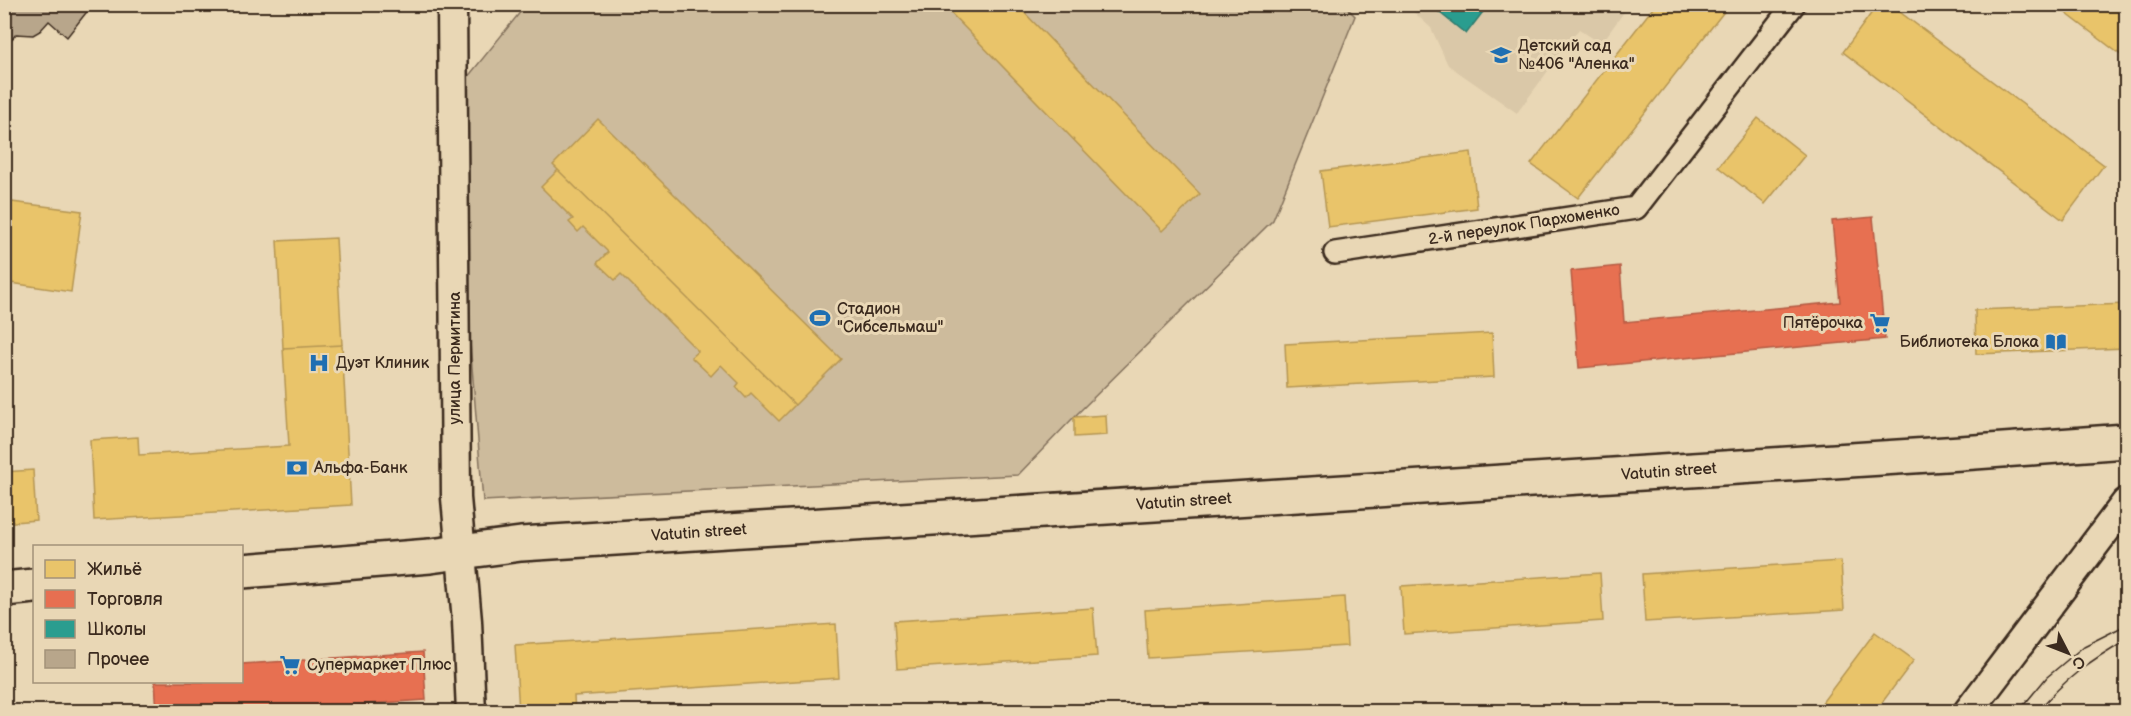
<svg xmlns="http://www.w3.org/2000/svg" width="2131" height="716" font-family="'Balsamiq Sans',sans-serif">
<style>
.built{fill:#dac8a8}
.green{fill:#cdbb9c;stroke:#84725d;stroke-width:1.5}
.homes{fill:#e9c46a;stroke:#b59653;stroke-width:1.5}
.shops{fill:#e76f51;stroke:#b35a42;stroke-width:1.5}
.schools{fill:#2a9d8f;stroke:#2f7a6d;stroke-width:1.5}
.building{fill:#b8a68b;stroke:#3b2a1e;stroke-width:1.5}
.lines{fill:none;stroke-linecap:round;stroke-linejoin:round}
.street-casing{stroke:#3b2a1e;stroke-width:26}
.secondary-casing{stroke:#3b2a1e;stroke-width:33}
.primary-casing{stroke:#3b2a1e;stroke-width:38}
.street{stroke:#e9d7b5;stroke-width:21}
.secondary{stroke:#e9d7b5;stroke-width:28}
.primary{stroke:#e9d7b5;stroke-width:33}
.tram{stroke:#3b2a1e;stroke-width:1.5}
.labels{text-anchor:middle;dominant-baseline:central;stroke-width:6;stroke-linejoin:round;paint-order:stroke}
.poi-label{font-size:16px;fill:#3b2a1e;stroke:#e9d7b5;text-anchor:start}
.street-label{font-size:16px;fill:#3b2a1e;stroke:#e9d7b5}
</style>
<rect width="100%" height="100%" fill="#e9d7b5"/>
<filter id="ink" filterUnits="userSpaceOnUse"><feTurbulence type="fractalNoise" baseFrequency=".0167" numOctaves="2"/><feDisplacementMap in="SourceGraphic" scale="12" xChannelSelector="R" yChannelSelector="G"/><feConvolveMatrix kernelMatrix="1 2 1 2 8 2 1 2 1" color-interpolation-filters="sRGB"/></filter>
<g filter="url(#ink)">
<path class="built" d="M 1406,5 L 1629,5 L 1601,44 L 1579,29 L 1517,113 L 1448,65 L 1431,28 Z"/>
<path class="green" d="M 1343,4 L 1355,16 L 1273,220 L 1074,417 L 1018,475 L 483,501 L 450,99 L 526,5 Z"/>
<path class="homes" d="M 942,4 L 1016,4 L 1200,194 L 1162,231 Z
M 1656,4 L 1730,4 L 1578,198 L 1531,164 Z
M 1878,4 L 1889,4 L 2104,165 L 2063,220 L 1843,52 Z
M 2054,4 L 2126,4 L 2126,59 Z
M 1758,118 L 1805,155 L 1765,204 L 1718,167 Z
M 598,119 L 841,359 L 795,405 L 553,165 Z
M 1471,152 L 1477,208 L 1328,227 L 1321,171 Z
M 558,170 L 795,405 L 779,421 L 751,393 L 746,398 L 736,387 L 739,383 L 721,365 L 711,376 L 691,357 L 698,351 L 621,274 L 615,280 L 597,263 L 608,252 L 583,227 L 578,232 L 569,222 L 573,219 L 541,187 Z
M 4,201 L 82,211 L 71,292 L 4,282 Z
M 336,238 L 342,345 L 283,348 L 277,241 Z
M 2126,304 L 2126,348 L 1976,354 L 1975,310 Z
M 1492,333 L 1494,377 L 1287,388 L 1285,344 Z
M 342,345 L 351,505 L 94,520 L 90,440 L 138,437 L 139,455 L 289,446 L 283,348 Z
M 1106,415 L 1107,435 L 1074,437 L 1074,417 Z
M 33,470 L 36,520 L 4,523 L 4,472 Z
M 1841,561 L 1844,610 L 1645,622 L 1642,574 Z
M 1600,573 L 1603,621 L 1404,634 L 1401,586 Z
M 1344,597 L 1347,646 L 1148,658 L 1145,610 Z
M 1093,608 L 1097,656 L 897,669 L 894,621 Z
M 836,624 L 839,678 L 574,696 L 575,712 L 519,712 L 515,645 Z
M 1875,632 L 1914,660 L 1875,712 L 1815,712 Z
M 2126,694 L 2126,712 L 2114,712 Z"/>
<path class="shops" d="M 1873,217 L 1885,339 L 1579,368 L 1571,271 L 1620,266 L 1624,322 L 1840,302 L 1832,221 Z
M 423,652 L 426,700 L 250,712 L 157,712 L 155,682 L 242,682 L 242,664 Z"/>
<path class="schools" d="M 1429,4 L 1489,4 L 1466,34 Z"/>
<path class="building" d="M 4,4 L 93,4 L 67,37 L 49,21 L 40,31 L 33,35 L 16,34 L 4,49 Z"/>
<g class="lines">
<g class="street-casing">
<path id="street" d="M 1335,253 L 1636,208 L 1794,4"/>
</g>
<g class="secondary-casing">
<path id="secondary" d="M 452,4 L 456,498 L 467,621 L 471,712
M 1968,712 L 2126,503"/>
</g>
<g class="primary-casing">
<path id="primary" d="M 242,571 L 430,556 L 521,544 L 1961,453 L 2126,441
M 4,589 L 34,586"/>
</g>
<use href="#street" class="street"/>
<use href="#secondary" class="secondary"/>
<use href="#primary" class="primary"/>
<path class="tram" d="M 2018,712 L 2047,677 L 2084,646 L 2126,625
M 2037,712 C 2065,679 2089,661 2126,640"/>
</g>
</g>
<defs>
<g id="school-bare" transform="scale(1.62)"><path d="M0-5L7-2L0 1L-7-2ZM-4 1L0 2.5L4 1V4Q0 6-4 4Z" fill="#1f6fb2" stroke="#e9d7b5" stroke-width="2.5" paint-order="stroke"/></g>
<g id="stadium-bare" transform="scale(1.62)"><path d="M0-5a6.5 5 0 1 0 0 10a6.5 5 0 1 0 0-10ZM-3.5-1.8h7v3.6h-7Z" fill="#1f6fb2" stroke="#e9d7b5" stroke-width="2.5" paint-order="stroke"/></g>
<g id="supermarket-bare" transform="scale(1.62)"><path d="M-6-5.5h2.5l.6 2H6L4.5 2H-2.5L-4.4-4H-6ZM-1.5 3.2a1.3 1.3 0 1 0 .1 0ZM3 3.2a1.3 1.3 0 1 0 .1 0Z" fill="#1f6fb2" stroke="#e9d7b5" stroke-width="2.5" paint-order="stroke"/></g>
<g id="library-bare" transform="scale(1.62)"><path d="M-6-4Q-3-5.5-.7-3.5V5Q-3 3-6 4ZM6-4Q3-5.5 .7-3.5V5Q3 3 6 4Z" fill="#1f6fb2" stroke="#e9d7b5" stroke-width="2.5" paint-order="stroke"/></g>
<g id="hospital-bare" transform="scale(1.62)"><path d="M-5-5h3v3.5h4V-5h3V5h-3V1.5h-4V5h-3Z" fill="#1f6fb2" stroke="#e9d7b5" stroke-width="2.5" paint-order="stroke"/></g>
<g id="bank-bare" transform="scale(1.62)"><path d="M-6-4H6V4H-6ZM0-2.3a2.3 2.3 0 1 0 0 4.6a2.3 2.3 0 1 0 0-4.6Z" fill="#1f6fb2" stroke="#e9d7b5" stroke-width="2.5" paint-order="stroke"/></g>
</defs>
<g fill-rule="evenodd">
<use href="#school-bare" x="1501" y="55"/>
<use href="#stadium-bare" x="820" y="318"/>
<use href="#supermarket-bare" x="1880" y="323"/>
<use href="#library-bare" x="2056" y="342"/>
<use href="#hospital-bare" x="319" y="363"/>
<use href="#bank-bare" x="297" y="468"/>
<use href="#supermarket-bare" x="290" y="665"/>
</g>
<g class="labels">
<g class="poi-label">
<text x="1518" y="46">Детский сад<tspan x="1518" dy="18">№406 "Аленка"</tspan></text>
<text x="837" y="309">Стадион<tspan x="837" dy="18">"Сибсельмаш"</tspan></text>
<text x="1863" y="323" text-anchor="end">Пятёрочка</text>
<text x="2039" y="342" text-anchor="end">Библиотека Блока</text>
<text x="336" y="363">Дуэт Клиник</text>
<text x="314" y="468">Альфа-Банк</text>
<text x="307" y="665">Супермаркет Плюс</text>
</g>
<g class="street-label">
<text transform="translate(1524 225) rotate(-9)">2-й переулок Пархоменко</text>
<text transform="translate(455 358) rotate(-90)">улица Пермитина</text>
<text transform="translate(1669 472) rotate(-4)">Vatutin street</text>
<text transform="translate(1184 502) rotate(-4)">Vatutin street</text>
<text transform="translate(699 533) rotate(-4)">Vatutin street</text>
</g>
</g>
<rect width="2131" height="716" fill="none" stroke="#e9d7b5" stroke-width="24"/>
<rect x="12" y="12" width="2107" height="692" fill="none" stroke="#3b2a1e" stroke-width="2" filter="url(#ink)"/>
<rect x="33" y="545" width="210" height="138" fill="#e9d7b5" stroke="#a39279" stroke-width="1.5"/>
<rect x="45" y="560" width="30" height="18" fill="#e9c46a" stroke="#a39279" stroke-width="1.5"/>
<text x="87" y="575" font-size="18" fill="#3b2a1e">Жильё</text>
<rect x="45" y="590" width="30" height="18" fill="#e76f51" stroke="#a39279" stroke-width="1.5"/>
<text x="87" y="605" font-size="18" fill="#3b2a1e">Торговля</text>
<rect x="45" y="620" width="30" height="18" fill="#2a9d8f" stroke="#a39279" stroke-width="1.5"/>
<text x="87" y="635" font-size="18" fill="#3b2a1e">Школы</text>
<rect x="45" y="650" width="30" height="18" fill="#b8a68b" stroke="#a39279" stroke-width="1.5"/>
<text x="87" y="665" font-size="18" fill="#3b2a1e">Прочее</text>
<g transform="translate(2068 653) rotate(132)" stroke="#e9d7b5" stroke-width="4.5" paint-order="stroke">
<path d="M0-4.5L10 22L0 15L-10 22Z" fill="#3b2a1e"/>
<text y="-9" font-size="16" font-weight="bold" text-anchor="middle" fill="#3b2a1e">С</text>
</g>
</svg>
